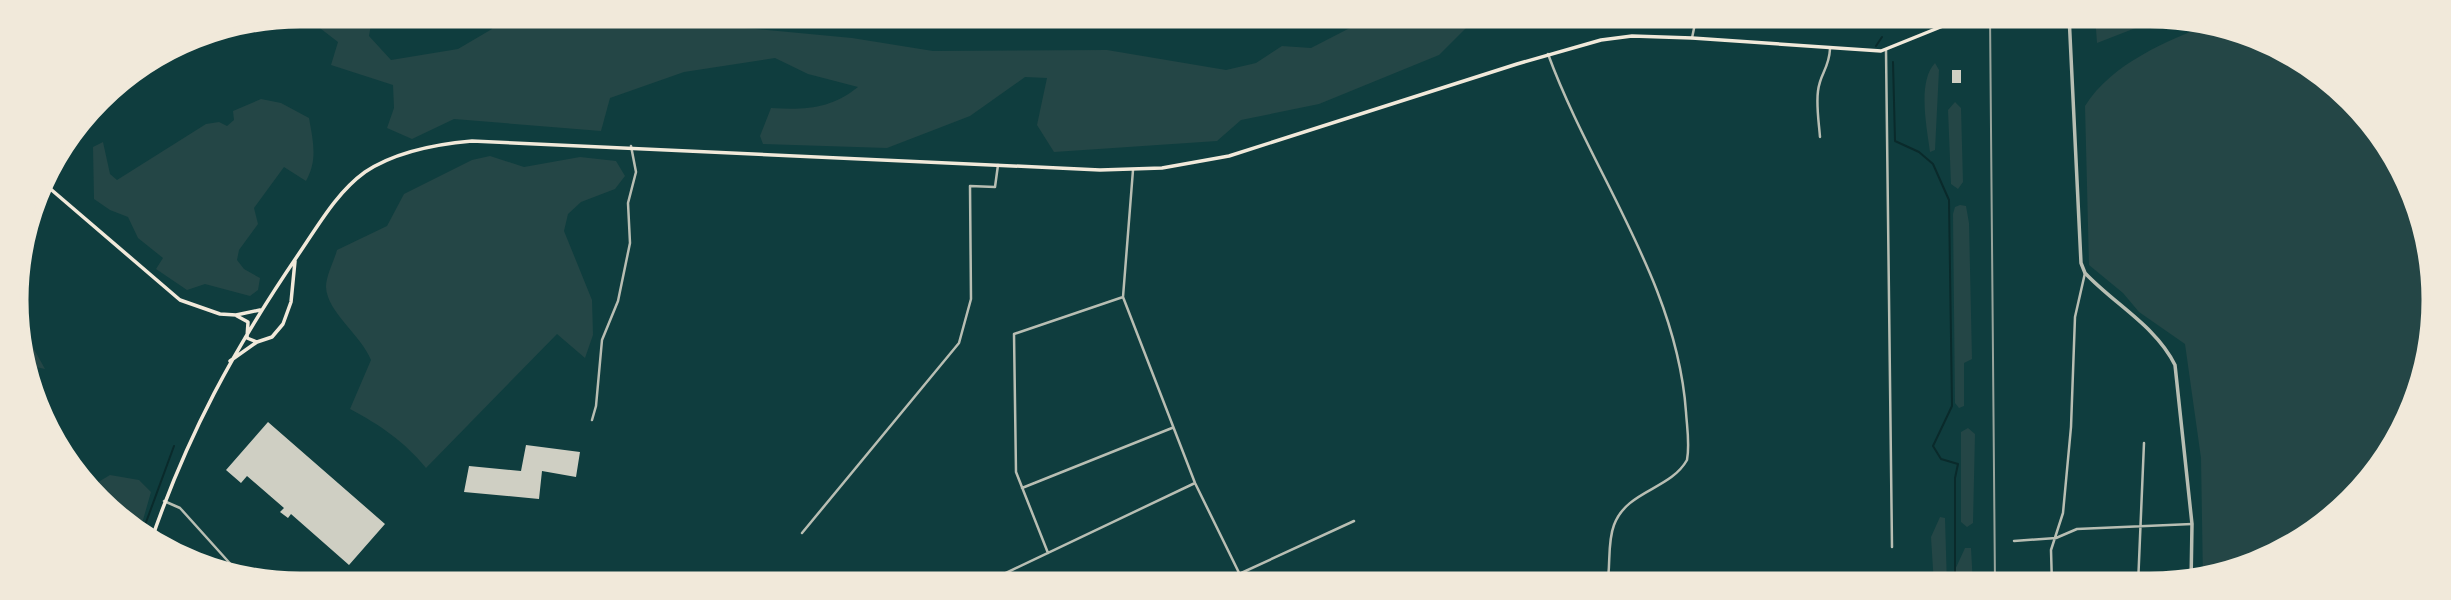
<svg xmlns="http://www.w3.org/2000/svg" width="2451" height="600" font-family="Overpass,sans-serif">
<style>
.green{fill:#244646}
.lines{fill:none;stroke-linecap:round;stroke-linejoin:round}
.stream{stroke:#0a2a2b;stroke-width:2}
.building{fill:#cfcfc3}
.minor{stroke:#b8beb3;stroke-width:2.5}
.tertiary{stroke:#b8beb3;stroke-width:3.5}
.secondary{stroke:#f1e9da;stroke-width:3.5}
.rail{stroke:#97a49c;stroke-width:2}
.rim{fill:none;stroke:#f1e9da;stroke-width:9}
</style>
<rect width="100%" height="100%" fill="#0f3d3e"/>
<path class="green" d="M 299,12 L 373,12 L 369,36 L 391,60 L 458,49 L 492,29 L 495,13 L 668,13 L 682,22 L 852,38 L 933,51 L 1107,50 L 1226,70 L 1256,63 L 1282,46 L 1311,48 L 1377,14 L 1480,14 L 1439,55 L 1319,104 L 1241,120 L 1217,141 L 1054,152 L 1037,125 L 1047,78 L 1025,77 L 970,116 L 887,148 L 763,144 L 760,136 L 771,108 C 805,110 831,109 858,87 L 808,74 L 775,58 L 684,72 L 610,98 L 601,131 L 454,119 L 412,139 L 387,128 L 394,108 L 393,85 L 331,65 L 338,42 Z
M 2095,15 L 2169,15 L 2097,43 Z
M 2212,23 L 2295,51 L 2380,125 L 2429,226 L 2436,338 L 2409,428 L 2354,504 L 2278,558 L 2203,581 L 2201,458 L 2185,344 L 2139,312 L 2123,293 L 2089,265 L 2085,106 C 2112,63 2167,41 2212,23 Z
M 1935,63 L 1939,70 L 1935,150 L 1930,152 C 1927,128 1917,82 1935,63 Z
M 261,99 L 281,103 L 309,118 C 313,141 318,160 306,181 L 284,167 L 254,208 L 258,224 L 239,250 L 237,260 L 244,269 L 260,278 L 258,290 L 250,296 L 205,284 L 187,290 L 156,269 L 163,258 L 138,238 L 128,217 L 110,210 L 94,199 L 93,147 L 103,142 L 110,174 L 117,180 L 206,124 L 219,122 L 227,126 L 234,120 L 233,111 Z
M 1955,102 L 1961,108 L 1963,182 L 1958,189 L 1951,184 L 1948,110 Z
M 490,156 L 524,167 L 580,157 L 616,161 L 625,176 L 615,189 L 581,202 L 568,214 L 564,231 L 592,300 L 593,335 L 585,358 L 557,334 L 426,468 C 404,441 380,425 350,409 L 371,360 C 361,335 327,312 326,287 C 326,276 334,261 337,250 L 387,226 L 404,194 L 472,160 Z
M 1960,205 L 1966,206 L 1969,223 L 1972,359 L 1964,363 L 1964,406 L 1959,408 L 1955,403 L 1953,214 L 1955,207 Z
M 17,320 L 20,324 L 45,369 L 21,364 Z
M 1968,428 L 1975,434 L 1973,523 L 1967,527 L 1961,522 L 1961,432 Z
M 110,475 L 139,480 L 151,492 L 139,534 L 102,502 L 95,484 Z
M 1940,517 L 1945,518 L 1947,585 L 1934,585 L 1931,537 Z
M 171,543 L 216,561 L 227,573 L 167,553 Z
M 1965,548 L 1971,548 L 1973,585 L 1956,585 L 1954,572 Z"/>
<g class="lines">
<path class="stream" d="M 1876,46 L 1882,37
M 1893,62 L 1895,141 L 1919,152 L 1933,164 L 1949,200 L 1952,406 L 1933,446 L 1941,459 L 1958,464 L 1955,478 L 1955,585
M 141,536 L 174,446"/>
</g>
<path class="building" d="M 1952,70 L 1961,70 L 1961,83 L 1952,83 Z
M 268,422 L 385,524 L 349,565 L 291,514 L 288,518 L 280,512 L 284,508 L 247,476 L 241,483 L 226,470 Z
M 526,445 L 580,452 L 576,477 L 542,471 L 539,499 L 464,492 L 469,466 L 521,471 Z
M 645,574 L 675,585 L 599,585 L 609,578 Z"/>
<g class="lines">
<path class="minor" d="M 1937,14 L 1946,20 L 1948,25
M 1692,38 L 1697,14
M 1886,50 L 1892,547
M 1548,54 C 1592,174 1677,282 1686,412 C 1687,428 1690,444 1687,460 C 1670,490 1627,490 1614,525 C 1607,543 1611,566 1607,585
M 1820,137 C 1819,123 1816,106 1818,91 C 1820,73 1829,69 1830,49
M 1133,170 L 1123,297 L 1195,483 L 1245,585
M 592,420 L 596,406 L 602,340 L 618,301 L 630,243 L 628,203 L 636,172 L 631,146
M 1022,488 L 1172,428
M 164,501 L 180,508 L 244,579
M 802,533 L 959,343 L 971,299 L 970,186 L 995,187 L 998,165
M 2014,541 L 2056,538 L 2077,529 L 2192,524
M 1048,553 L 1016,472 L 1014,334 L 1123,297
M 1239,574 L 1354,521
M 991,585 L 989,581 L 1195,483
M 1369,585 L 1382,579 L 1386,585
M 2052,585 L 2051,550 L 2063,513 L 2071,427 L 2075,317 L 2085,273
M 2138,585 L 2144,443"/>
<path class="tertiary" d="M 2069,15 L 2081,263 L 2085,273 C 2114,304 2156,326 2175,365 L 2192,524 L 2191,584"/>
<path class="secondary" d="M 40,180 L 180,300 L 220,314 L 236,315 L 260,310
M 237,316 L 248,322 L 247,338 L 257,342
M 230,361 L 257,342 L 272,337 L 283,324 L 291,302 L 295,261
M 150,544 C 187,435 234,349 298,255 C 318,226 336,193 365,172 C 395,152 437,144 472,141 L 1100,170 L 1162,168 L 1229,156 L 1517,64 L 1601,40 L 1632,36 L 1692,38 L 1881,51 L 1943,26 L 2005,26 L 2061,15"/>
<path class="rail" d="M 1990,15 L 1995,585"/>
</g>
<path d="M0 0H2451V600H0ZM300 24H2150A276 276 0 0 1 2426 300V300A276 276 0 0 1 2150 576H300A276 276 0 0 1 24 300V300A276 276 0 0 1 300 24Z" fill="#f1e9da" fill-rule="evenodd"/>
<path class="rim" d="M300 24H2150A276 276 0 0 1 2426 300V300A276 276 0 0 1 2150 576H300A276 276 0 0 1 24 300V300A276 276 0 0 1 300 24Z"/>
</svg>
